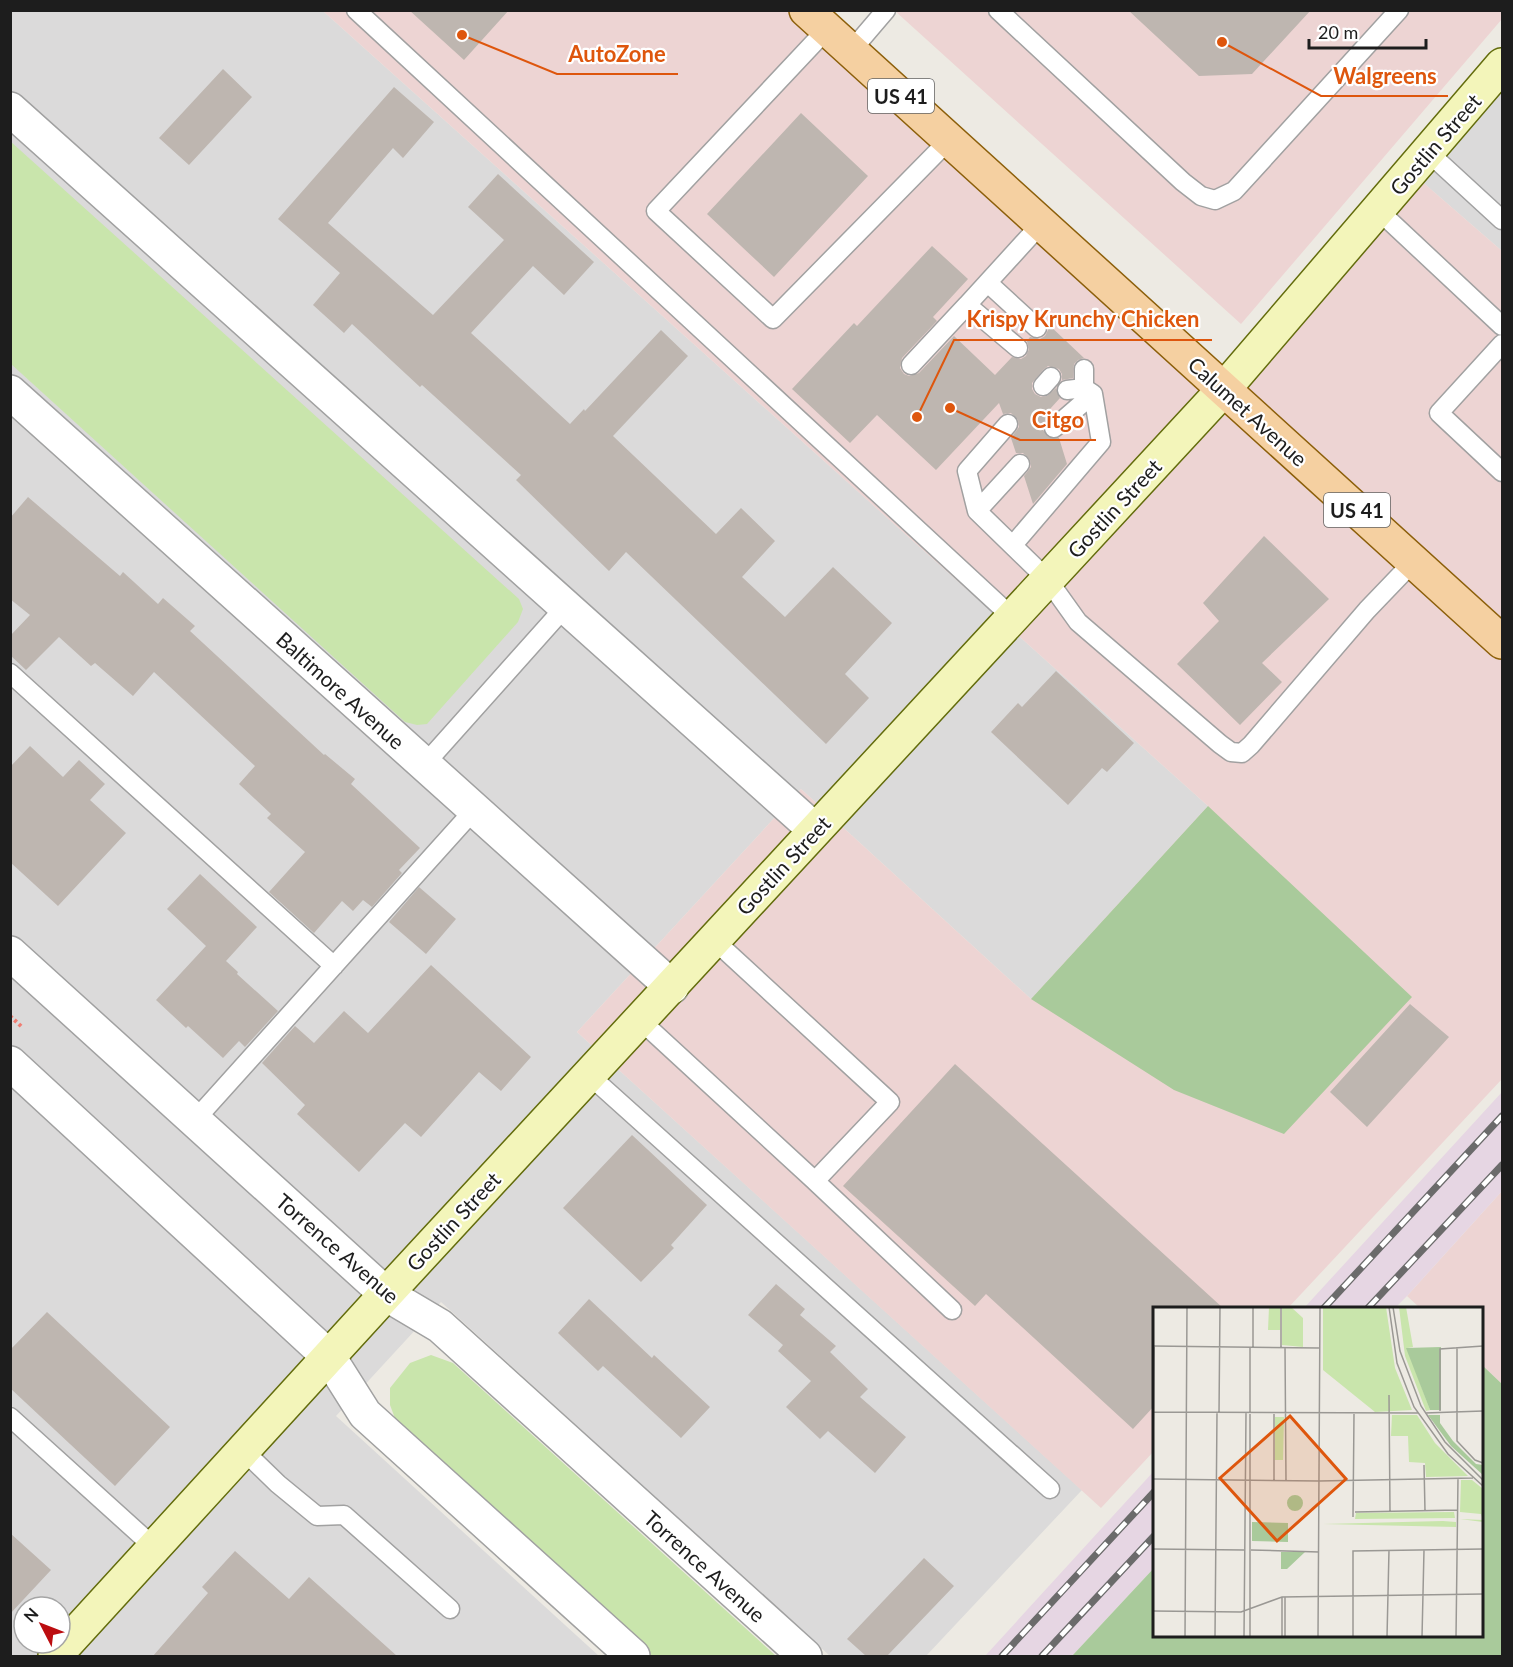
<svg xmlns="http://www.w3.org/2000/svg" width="1513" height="1667" font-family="Lato,sans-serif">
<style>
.residential{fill:#dbdada;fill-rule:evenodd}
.commercial{fill:#edd4d3}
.industrial{fill:#e6d6e3}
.grass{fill:#c9e5ac}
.forest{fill:#a9ca9b}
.building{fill:#beb6b0}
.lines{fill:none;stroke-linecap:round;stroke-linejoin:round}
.lane-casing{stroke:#a1a1a1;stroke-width:21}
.street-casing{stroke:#a1a1a1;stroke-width:36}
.secondary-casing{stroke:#636c0c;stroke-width:36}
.primary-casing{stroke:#8c5f0a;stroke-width:36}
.path{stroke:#f07d72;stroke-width:4;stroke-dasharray:3 3;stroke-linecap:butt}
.lane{stroke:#fff;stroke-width:18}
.street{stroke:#fff;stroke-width:33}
.secondary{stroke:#f3f5ba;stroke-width:33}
.primary{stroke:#f5d0a1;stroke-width:33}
.rail-casing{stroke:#6b6b6b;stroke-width:7}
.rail{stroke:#fff;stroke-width:4.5;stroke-dasharray:14;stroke-linecap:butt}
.labels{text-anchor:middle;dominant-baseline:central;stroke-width:4.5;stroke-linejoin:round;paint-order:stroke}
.shield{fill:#fff;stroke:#616161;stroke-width:1.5}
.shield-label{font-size:20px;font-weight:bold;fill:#1d1d1d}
.street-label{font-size:21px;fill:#1d1d1d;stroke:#fff}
.inset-road{fill:none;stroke:#9a9894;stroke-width:1.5}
.view{fill:#de560d;fill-opacity:0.15;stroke:#de560d;stroke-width:3}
.inset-edge{fill:none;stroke:#1d1d1d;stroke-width:3}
.leader{fill:none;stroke:#de560d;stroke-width:2}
.callout-dot{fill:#de560d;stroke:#fff;stroke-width:2}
.callout-label{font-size:22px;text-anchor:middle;font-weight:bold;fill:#de560d;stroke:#fff;stroke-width:4.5;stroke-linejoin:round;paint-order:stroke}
</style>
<rect width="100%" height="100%" fill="#edeae3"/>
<path class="residential" d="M 11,11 L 323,11 L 1208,806 L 1031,999 L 801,789 L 577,1032 L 1082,1490 L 926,1656 L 830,1656 L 441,1302 L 336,1416 L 599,1656 L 11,1656 ZM 24,1607 L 60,1607 L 60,1643 L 24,1643 Z
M 1502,84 L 1502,251 L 1419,179 Z"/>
<path class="commercial" d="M 1502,10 L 1502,19 L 1241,324 L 895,11 Z
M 323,11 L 789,11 L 1502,658 L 1502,1079 L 1288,1308 L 1154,1308 L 1154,1451 L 1101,1508 L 577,1032 L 801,789 L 1031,999 L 1208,806 Z
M 1419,179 L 1502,251 L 1502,625 L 1237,386 Z
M 1502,1191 L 1502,1384 L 1482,1365 L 1482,1308 L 1420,1308 L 1407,1296 Z"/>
<path class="industrial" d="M 1502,1092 L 1502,1191 L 1407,1296 L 1395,1308 L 1304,1308 Z
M 1154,1471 L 1154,1568 L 1072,1656 L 985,1656 Z"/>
<path class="grass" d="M 10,141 L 519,599 L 523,609 L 518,622 L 427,724 L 417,725 L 405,722 L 11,364 Z
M 431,1355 L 453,1363 L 776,1656 L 649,1656 L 399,1429 L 390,1405 L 390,1388 L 410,1363 Z"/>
<path class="forest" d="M 1208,806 L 1412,997 L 1284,1134 L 1174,1090 L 1031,999 Z
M 1482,1365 L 1502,1384 L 1502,1656 L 1072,1656 L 1154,1568 L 1154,1636 L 1482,1636 Z"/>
<path class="building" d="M 409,10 L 509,10 L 464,60 Z
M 1128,10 L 1311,10 L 1252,74 L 1199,76 Z
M 223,69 L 252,97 L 189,165 L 159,138 Z
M 394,87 L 434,122 L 403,158 L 393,148 L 328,223 L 433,315 L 504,240 L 468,207 L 498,174 L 594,262 L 564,295 L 533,266 L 471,333 L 570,424 L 584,409 L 585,411 L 661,330 L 688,356 L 613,436 L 716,534 L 741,508 L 775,541 L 742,577 L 785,617 L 833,567 L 892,623 L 845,674 L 869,698 L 826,744 L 626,552 L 609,571 L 516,480 L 521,475 L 422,385 L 420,387 L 352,324 L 344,333 L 313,305 L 340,273 L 278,219 Z
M 801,113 L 868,176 L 774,277 L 707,214 Z
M 932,246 L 968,279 L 933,317 L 937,321 L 902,358 L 900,368 L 904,374 L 909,376 L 919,373 L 954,336 L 995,375 L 1012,357 L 1021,359 L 1026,356 L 1029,349 L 1027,341 L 1030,337 L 1040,339 L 1045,336 L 1048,330 L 1047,323 L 1084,358 L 1078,360 L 1074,364 L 1073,378 L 1062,380 L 1062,374 L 1059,369 L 1048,366 L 1043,370 L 1032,383 L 1032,389 L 1035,394 L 1041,397 L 1047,396 L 1056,388 L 1060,398 L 1050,409 L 1052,415 L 1044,424 L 1043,430 L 1050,438 L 1059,438 L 1067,464 L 1033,504 L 1024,476 L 1031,467 L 1030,460 L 1023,453 L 1016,453 L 1011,438 L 1019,427 L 1018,420 L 1011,413 L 1003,414 L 999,403 L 936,470 L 877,415 L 850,443 L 792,389 L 854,323 L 857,326 Z
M 28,497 L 120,576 L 123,572 L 158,604 L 163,598 L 195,626 L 190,631 L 324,755 L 325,754 L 355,779 L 351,784 L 420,848 L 399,870 L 402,873 L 372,907 L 363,900 L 353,911 L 342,901 L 314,933 L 269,892 L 305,852 L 267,818 L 271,814 L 239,784 L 255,766 L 154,672 L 133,696 L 95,663 L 91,666 L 59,637 L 26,670 L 10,655 L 10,636 L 30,615 L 10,599 L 10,518 Z
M 1264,536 L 1329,599 L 1262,663 L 1282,682 L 1240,725 L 1177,664 L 1219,621 L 1203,603 Z
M 1056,671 L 1134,743 L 1107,772 L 1102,768 L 1068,805 L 991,732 L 1018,703 L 1022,707 Z
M 30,746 L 63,777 L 79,760 L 105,784 L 90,800 L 126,833 L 58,906 L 10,862 L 10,767 Z
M 200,874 L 257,927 L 226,961 L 238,972 L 237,974 L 278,1011 L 245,1047 L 239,1041 L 223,1058 L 188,1026 L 186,1028 L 156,1000 L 206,946 L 167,909 Z
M 419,887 L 456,919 L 426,954 L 389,922 Z
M 431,965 L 531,1057 L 501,1091 L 479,1072 L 421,1137 L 405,1123 L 359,1172 L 297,1114 L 305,1105 L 262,1063 L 295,1026 L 314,1043 L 344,1011 L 368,1033 Z
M 1410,1004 L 1449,1037 L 1367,1127 L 1330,1092 Z
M 955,1064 L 1223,1308 L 1155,1308 L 1155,1405 L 1133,1429 L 986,1294 L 975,1306 L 843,1186 Z
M 632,1135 L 707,1205 L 671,1245 L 674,1248 L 641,1282 L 563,1208 Z
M 776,1284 L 805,1309 L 800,1315 L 836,1346 L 830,1352 L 868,1389 L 860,1397 L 906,1437 L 875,1473 L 828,1431 L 820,1439 L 786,1407 L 811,1381 L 778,1351 L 783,1345 L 748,1315 Z
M 589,1299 L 652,1358 L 654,1355 L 710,1407 L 681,1438 L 603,1366 L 598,1371 L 558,1333 Z
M 47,1312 L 170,1427 L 115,1486 L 10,1388 L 10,1350 Z
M 10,1533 L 51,1570 L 10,1614 Z
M 235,1551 L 289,1599 L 309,1577 L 397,1656 L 153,1656 L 208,1593 L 202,1587 Z
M 924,1558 L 954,1586 L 887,1656 L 866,1656 L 847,1639 Z"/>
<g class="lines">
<g class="lane-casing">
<path id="lane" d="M 356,10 L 1012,617
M 998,10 L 1183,182 L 1201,196 L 1215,200 L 1234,191 L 1399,10
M 827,29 L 656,211 L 773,319 L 949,140
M 851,51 L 886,10
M 1428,152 L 1502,220
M 1378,210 L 1502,326
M 988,283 L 1037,328
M 967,305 L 1041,224
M 1502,344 L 1439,413 L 1502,472
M 911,365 L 967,305 L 1018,348
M 1084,369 L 1084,388
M 1043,386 L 1051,377
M 1008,424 L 967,471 L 977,511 L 1048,580 L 1078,622 L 1220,744 L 1231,752 L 1242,753 L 1251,745 L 1367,610 L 1414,561
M 1054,428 L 1093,394
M 977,511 L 1020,464
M 1013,545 L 1101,442 L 1093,394 L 1084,388 L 1067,390
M 10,673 L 334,966
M 424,765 L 565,607
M 640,1020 L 815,1181 L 890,1102 L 714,940
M 589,1075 L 1050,1489
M 195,1120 L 474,810
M 815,1181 L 952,1310
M 10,1417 L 155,1548
M 244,1451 L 278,1484 L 317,1516 L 344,1515 L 450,1609"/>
</g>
<g class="street-casing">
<path id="street" d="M 10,109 L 815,830
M 10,392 L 672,987
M 10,953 L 386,1294 L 440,1326 L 805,1656
M 10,1063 L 329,1357 L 365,1414 L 633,1656"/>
</g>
<g class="secondary-casing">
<path id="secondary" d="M 55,1656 L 386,1294 L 1224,389 L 1502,65"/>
</g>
<g class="primary-casing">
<path id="primary" d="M 806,10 L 1502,642"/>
</g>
<path class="path" d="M 10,1016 L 22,1027"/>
<use href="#lane" class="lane"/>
<use href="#street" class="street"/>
<use href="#secondary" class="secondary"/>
<use href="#primary" class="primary"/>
<g class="rail-casing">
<path id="rail" d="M 1324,1308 L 1502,1116
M 1368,1308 L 1502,1165
M 1002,1656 L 1154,1492
M 1042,1656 L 1154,1536"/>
</g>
<use href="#rail" class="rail"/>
</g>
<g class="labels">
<g class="shield">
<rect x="868" y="79" width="66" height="34" rx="4.5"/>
<rect x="1324" y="493" width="66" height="34" rx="4.5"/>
</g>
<g class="shield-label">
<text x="901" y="96">US 41</text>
<text x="1357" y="510">US 41</text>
</g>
<g class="street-label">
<text transform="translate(1435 144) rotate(-49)">Gostlin Street</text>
<text transform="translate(1248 411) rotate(42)">Calumet Avenue</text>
<text transform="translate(1114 508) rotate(-47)">Gostlin Street</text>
<text transform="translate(341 690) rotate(42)">Baltimore Avenue</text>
<text transform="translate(783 865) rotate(-47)">Gostlin Street</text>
<text transform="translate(453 1221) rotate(-47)">Gostlin Street</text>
<text transform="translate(338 1248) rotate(41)">Torrence Avenue</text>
<text transform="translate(705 1566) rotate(42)">Torrence Avenue</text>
</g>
</g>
<g transform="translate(1153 1307)">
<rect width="330" height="330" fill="#edeae3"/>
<path d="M 116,0 L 127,0 L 127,23 L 115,23 ZM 129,0 L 138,0 L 150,11 L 150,40 L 129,38 ZM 170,0 L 233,0 L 242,61 L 259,103 L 222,105 L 170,63 ZM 246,0 L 253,0 L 260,40 L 254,41 L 277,103 L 273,104 L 252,49 ZM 239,108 L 264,108 L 282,136 L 315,169 L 273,170 L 272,156 L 256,155 L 255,129 L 238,129 ZM 122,110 L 131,110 L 130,153 L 122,153 ZM 308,173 L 319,173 L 330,182 L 330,215 L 307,212 L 330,213 L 328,207 L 307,205 ZM 301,205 L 302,211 L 202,212 L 203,206 ZM 290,214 L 303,215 L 303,220 L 170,217 Z" fill="#c9e5ac"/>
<path d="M 288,40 L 288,103 L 277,103 L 253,41 ZM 275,108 L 287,108 L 287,116 L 300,134 L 323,157 L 330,158 L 330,168 L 298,139 ZM134 196a8 8 0 1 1 16 0a8 8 0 1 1-16 0ZM 99,215 L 135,216 L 135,235 L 99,234 ZM 128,245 L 152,245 L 134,262 L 128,262 Z" fill="#a9ca9b"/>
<path class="inset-road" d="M 236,0 L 244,56 L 261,100 L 295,147 L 330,179M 240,0 L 247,44 L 268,99 L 292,135 L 330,173M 0,39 L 166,41M 100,40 L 100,0M 128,40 L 128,0M 132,40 L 133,174M 304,40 L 304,134 L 322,153 L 330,156M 236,88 L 237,205M 287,104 L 287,42 L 330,39M 0,105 L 265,106M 66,106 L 67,0M 97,106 L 97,40M 272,106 L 330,104M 121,107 L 121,174M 0,149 L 1,39M 271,158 L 272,204M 0,172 L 166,174M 166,174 L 320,171M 202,205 L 305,203M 200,210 L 201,107M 0,242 L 91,243M 98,243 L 166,245M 0,304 L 88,305 L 129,290 L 330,287M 32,330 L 34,0M 62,330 L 64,106M 91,330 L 93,106M 97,330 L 97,107M 129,330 L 129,290M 132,330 L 132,290M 165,330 L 167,0M 200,330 L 200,244 L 330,242M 234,330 L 236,243M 269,330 L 271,243M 303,330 L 305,171"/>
<path class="view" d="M 137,109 L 193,172 L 124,234 L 67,171 Z"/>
<rect width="330" height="330" class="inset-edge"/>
</g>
<path class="leader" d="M462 35L557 74H678M1222 42L1321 96H1448M917 417L954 340H1212M950 408L1020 440H1096"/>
<g class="callout-dot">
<circle cx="462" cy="35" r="6"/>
<circle cx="1222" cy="42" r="6"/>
<circle cx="917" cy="417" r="6"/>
<circle cx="950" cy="408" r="6"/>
</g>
<g class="callout-label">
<text x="617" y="62">AutoZone</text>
<text x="1385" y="84">Walgreens</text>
<text x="1083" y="327">Krispy Krunchy Chicken</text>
<text x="1058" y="428">Citgo</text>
</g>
<rect width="1513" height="1667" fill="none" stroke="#1d1d1d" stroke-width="24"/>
<g transform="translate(42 1625) rotate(312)"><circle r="28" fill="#ffffff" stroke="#a5a5a5" stroke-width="1.5"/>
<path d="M0-4.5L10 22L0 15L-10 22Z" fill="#bc0d10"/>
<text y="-9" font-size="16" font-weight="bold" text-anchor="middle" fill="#1d1d1d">N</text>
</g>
<path d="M1309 39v9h117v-9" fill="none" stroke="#1d1d1d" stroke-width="3"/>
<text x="1318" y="39" font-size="18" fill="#1d1d1d" stroke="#ffffff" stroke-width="4.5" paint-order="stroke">20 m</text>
</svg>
